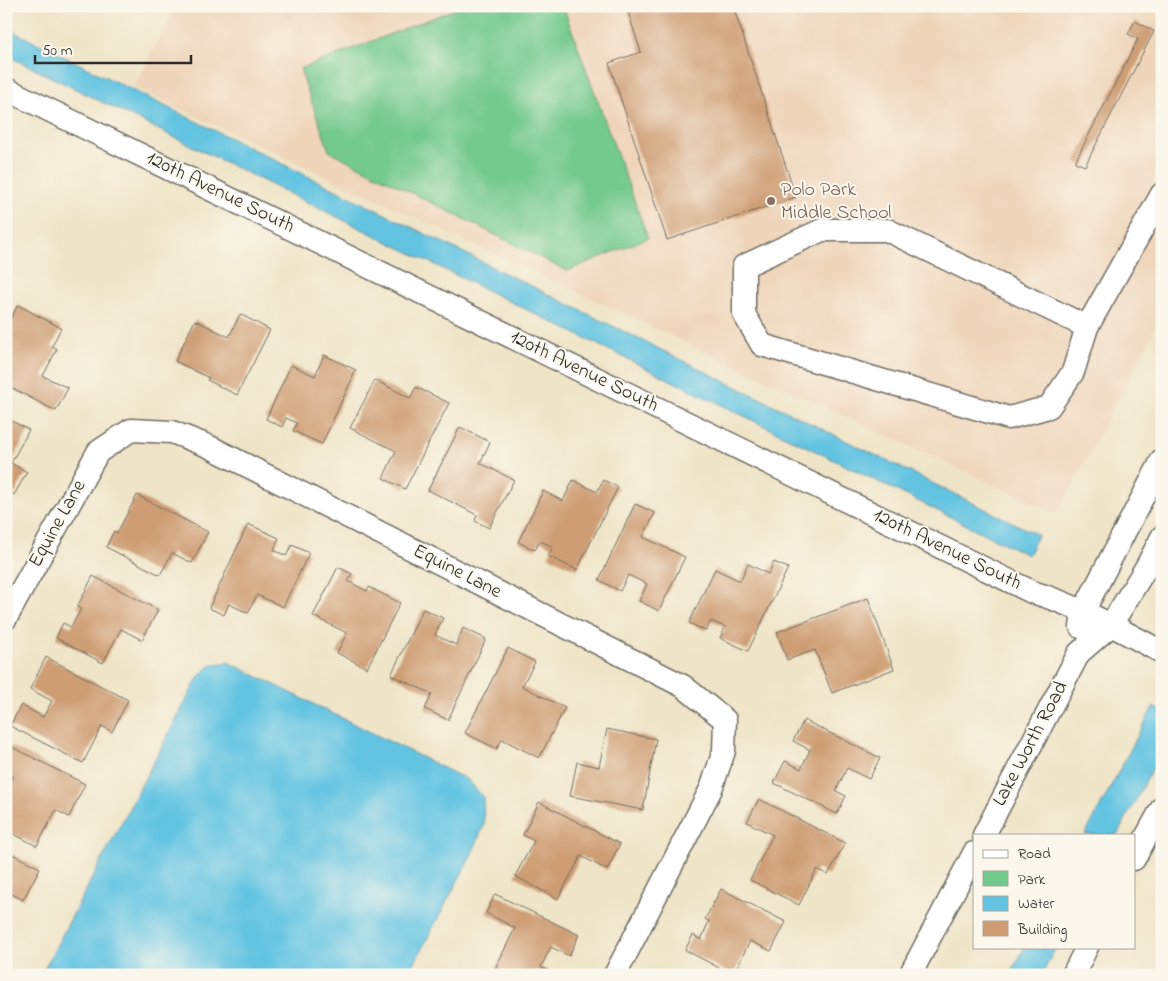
<svg xmlns="http://www.w3.org/2000/svg" width="1168" height="981" font-family="'Indie Flower',sans-serif">
<style>
.built{fill:#efd6bb}
.green{fill:#73c98e;stroke:#4f7a5c}
.water{fill:#63c4e2;stroke:#477886}
.building{fill:#ce9d73}
.lines{fill:none;stroke-linecap:round;stroke-linejoin:round}
.minor-casing{stroke:#706c62;stroke-width:25}
.minor{stroke:#fff;stroke-width:22}
.education-dot{fill:#8d6e63;stroke:#fbf7ec;stroke-width:2}
.labels{text-anchor:middle;dominant-baseline:central;stroke-width:4;stroke-linejoin:round;paint-order:stroke}
.education-label{font-size:20px;fill:#785e54;stroke:#fbf7ec;text-anchor:start}
.street-label{font-size:20px;fill:#2b2b2b;stroke:#fbf7ec}
</style>
<rect width="100%" height="100%" fill="#fbf7ec"/>
<filter id="ink" filterUnits="userSpaceOnUse"><feTurbulence type="fractalNoise" baseFrequency=".02" numOctaves="2"/><feDisplacementMap in="SourceGraphic" scale="10" xChannelSelector="R" yChannelSelector="G"/><feConvolveMatrix kernelMatrix="1 2 1 2 8 2 1 2 1" color-interpolation-filters="sRGB"/></filter>
<filter id="wash" filterUnits="userSpaceOnUse"><feTurbulence type="fractalNoise" baseFrequency=".0096" numOctaves="4" result="noise"/><feDisplacementMap in="SourceGraphic" scale="20" xChannelSelector="R" yChannelSelector="G"/><feGaussianBlur stdDeviation="1.12" result="paint"/><feColorMatrix in="noise" values="0 0 0 0 0 0 0 0 0 0 0 0 0 0 0 0 0 1.4 0 .05"/><feComposite in="paint" operator="in"/></filter>
<g filter="url(#wash)">
<rect width="100%" height="100%" fill="#efe4c7"/>
<path class="built" d="M 176,6 L 1162,6 L 1162,315 L 1057,514 L 133,87 Z"/>
<path class="green" d="M 463,6 L 563,6 L 648,238 L 567,271 L 329,151 L 300,69 Z"/>
<path class="water" d="M 6,28 L 1038,535 L 1028,555 L 6,55 Z
M 228,662 L 468,780 L 483,797 L 484,825 L 471,856 L 408,975 L 41,975 L 199,676 L 211,665 Z
M 1153,707 L 1162,711 L 1162,751 L 1117,835 L 1085,835 Z
M 1025,947 L 1056,947 L 1042,975 L 1010,975 Z"/>
<g id="blocks">
<path class="building" d="M 646,6 L 733,6 L 796,197 L 667,240 L 609,63 L 641,52 L 628,12 Z
M 1135,21 L 1154,31 L 1085,166 L 1075,162 L 1138,39 L 1128,34 Z
M 18,305 L 61,328 L 52,346 L 57,349 L 43,376 L 68,388 L 56,411 L 6,385 L 6,327 Z
M 240,314 L 270,330 L 237,395 L 207,380 L 209,378 L 175,361 L 195,320 L 229,337 Z
M 324,355 L 356,370 L 322,444 L 293,431 L 297,423 L 286,418 L 282,427 L 266,419 L 291,365 L 315,376 Z
M 375,380 L 410,398 L 416,387 L 449,403 L 405,489 L 383,478 L 396,451 L 350,428 Z
M 6,418 L 29,430 L 11,463 L 27,472 L 14,495 L 6,491 Z
M 460,427 L 490,442 L 480,463 L 514,480 L 489,528 L 475,521 L 477,515 L 428,490 Z
M 573,480 L 597,492 L 603,480 L 618,487 L 577,570 L 548,556 L 553,547 L 540,541 L 535,550 L 518,542 L 543,491 L 563,501 Z
M 137,495 L 208,532 L 192,563 L 172,553 L 160,575 L 106,547 L 114,531 L 117,533 Z
M 635,504 L 655,513 L 643,537 L 685,557 L 659,611 L 639,601 L 647,584 L 628,575 L 620,591 L 599,580 Z
M 248,524 L 279,538 L 274,550 L 286,556 L 292,545 L 309,553 L 283,607 L 257,595 L 248,613 L 229,604 L 224,615 L 209,608 Z
M 774,562 L 788,568 L 748,651 L 720,638 L 725,627 L 711,621 L 706,631 L 689,623 L 715,569 L 740,581 L 748,564 L 768,574 Z
M 338,567 L 352,574 L 348,581 L 367,591 L 369,587 L 400,603 L 367,668 L 337,653 L 347,633 L 313,616 Z
M 93,576 L 158,610 L 142,640 L 121,629 L 103,663 L 56,638 L 63,623 L 71,627 L 81,609 L 77,607 Z
M 868,598 L 894,669 L 832,693 L 815,650 L 787,660 L 777,632 Z
M 423,609 L 443,618 L 435,635 L 456,645 L 463,628 L 486,639 L 448,720 L 425,709 L 432,694 L 391,675 Z
M 508,648 L 535,662 L 522,686 L 565,708 L 539,758 L 502,739 L 497,749 L 465,733 Z
M 46,657 L 128,700 L 112,732 L 102,726 L 83,763 L 10,726 L 21,705 L 43,717 L 52,701 L 30,689 Z
M 804,720 L 880,758 L 869,779 L 847,768 L 836,791 L 846,796 L 837,814 L 774,783 L 785,761 L 801,769 L 810,750 L 793,741 Z
M 607,729 L 656,739 L 643,810 L 570,796 L 577,762 L 599,767 Z
M 6,744 L 85,784 L 69,817 L 56,810 L 37,846 L 6,830 L 6,789 L 13,776 L 6,773 Z
M 759,799 L 845,843 L 828,875 L 817,869 L 799,905 L 750,880 L 773,835 L 747,822 Z
M 539,802 L 620,844 L 607,870 L 581,856 L 558,899 L 515,876 L 534,841 L 523,835 Z
M 6,851 L 40,868 L 23,900 L 12,894 L 6,906 Z
M 721,889 L 786,922 L 771,951 L 750,941 L 733,975 L 685,950 L 693,935 L 701,940 L 709,921 L 705,919 Z
M 495,894 L 579,935 L 569,956 L 551,947 L 541,967 L 556,975 L 506,975 L 495,969 L 515,928 L 486,913 Z"/>
</g>
</g>
<g filter="url(#ink)">
<use href="#blocks" fill-opacity="0" stroke="#706c62" stroke-width="1"/>
<g class="lines">
<g class="minor-casing">
<path id="minor" d="M 6,89 L 1032,592 C 1077,605 1120,630 1162,652
M 1087,327 L 887,230 L 822,230 L 744,266 L 744,314 L 762,345 L 1009,418 L 1049,407 L 1073,372 L 1087,327 L 1162,194
M 6,618 L 98,452 L 131,430 L 172,432 L 208,446 L 683,686 L 725,720 L 724,751 L 711,789 L 615,975
M 1081,627 L 1083,612 L 1162,460
M 984,835 L 1079,653 L 1111,625 L 1147,566 L 1162,537
M 1134,859 L 1162,808
M 910,975 L 974,853
M 1073,975 L 1087,947"/>
</g>
<use href="#minor" class="minor"/>
</g>
</g>
<circle class="education-dot" cx="771" cy="201" r="5"/>
<g class="labels">
<g class="education-label">
<text x="781" y="190">Polo Park<tspan x="781" dy="23">Middle School</tspan></text>
</g>
<g class="street-label">
<text transform="translate(220 193) rotate(26)">120th Avenue South</text>
<text transform="translate(584 372) rotate(26)">120th Avenue South</text>
<text transform="translate(58 524) rotate(-61)">Equine Lane</text>
<text transform="translate(947 550) rotate(26)">120th Avenue South</text>
<text transform="translate(457 572) rotate(27)">Equine Lane</text>
<text transform="translate(1031 744) rotate(-62)">Lake Worth Road</text>
</g>
</g>
<rect width="1168" height="981" fill="none" stroke="#fbf7ec" stroke-width="25"/>
<rect x="973" y="834" width="162" height="115" fill="#fbf7ec" stroke="#a8a59f"/>
<rect x="983" y="850" width="25" height="8" fill="#ffffff" stroke="#a8a59f"/>
<text x="1018" y="858" font-size="15" fill="#2b2b2b">Road</text>
<rect x="983" y="871" width="25" height="15" fill="#73c98e" stroke="#a8a59f"/>
<text x="1018" y="884" font-size="15" fill="#2b2b2b">Park</text>
<rect x="983" y="896" width="25" height="15" fill="#63c4e2" stroke="#a8a59f"/>
<text x="1018" y="908" font-size="15" fill="#2b2b2b">Water</text>
<rect x="983" y="921" width="25" height="15" fill="#ce9d73" stroke="#a8a59f"/>
<text x="1018" y="934" font-size="15" fill="#2b2b2b">Building</text>
<path d="M35 55v8h156v-8" fill="none" stroke="#2b2b2b" stroke-width="2.5"/>
<text x="42" y="55" font-size="15" fill="#2b2b2b" stroke="#fbf7ec" stroke-width="4" paint-order="stroke">50 m</text>
</svg>
